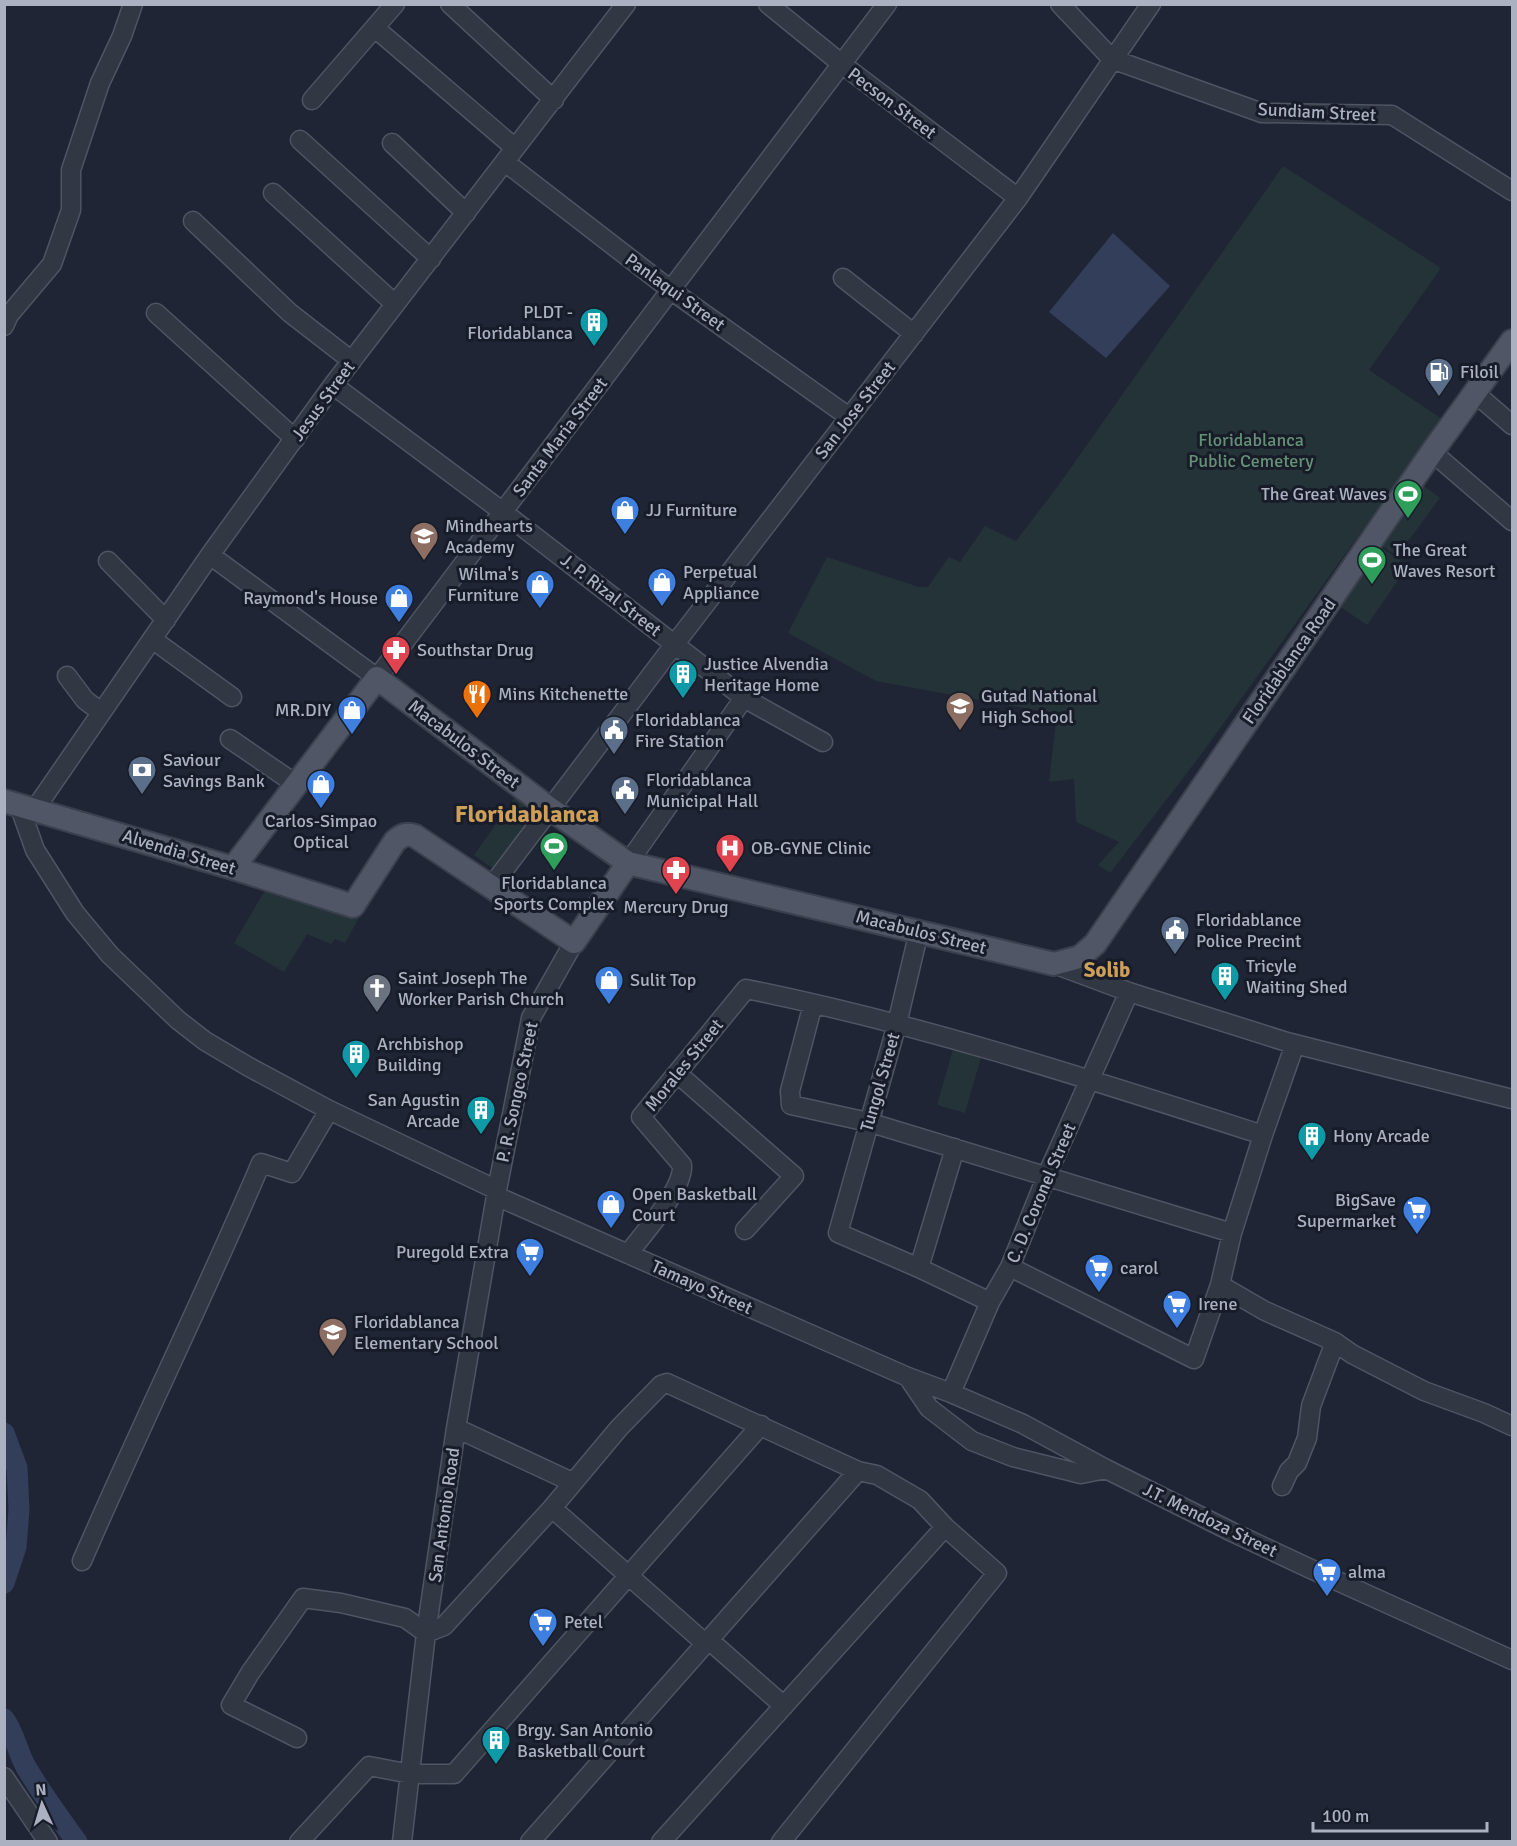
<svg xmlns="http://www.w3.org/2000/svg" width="1517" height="1846" font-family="Signika,sans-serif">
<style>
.green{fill:#243338}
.water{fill:#333e5b}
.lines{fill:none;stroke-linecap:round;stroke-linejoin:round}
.river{stroke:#333e5b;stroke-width:21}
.minor-casing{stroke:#505463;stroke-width:21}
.major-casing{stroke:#3c404e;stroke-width:26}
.minor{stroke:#323744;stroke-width:18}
.major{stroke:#505665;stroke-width:22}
.labels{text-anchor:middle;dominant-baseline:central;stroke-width:6;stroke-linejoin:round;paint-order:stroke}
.street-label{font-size:18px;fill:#acb1c2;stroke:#181c29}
.poi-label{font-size:18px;fill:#acb1c2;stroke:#181c29;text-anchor:start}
.park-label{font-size:18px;fill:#659076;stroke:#181c29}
.quarter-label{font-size:21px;font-weight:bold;fill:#cd9f5b;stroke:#181c29}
.district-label{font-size:24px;font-weight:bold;fill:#cd9f5b;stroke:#181c29}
</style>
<rect width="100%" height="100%" fill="#1f2534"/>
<path class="green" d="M 1283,166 L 1441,268 L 1369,370 L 1442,419 L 1203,752 L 1110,873 L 1098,865 L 1119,842 L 1076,822 L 1074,779 L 1049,782 L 1057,714 L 876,681 L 788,633 L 827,557 L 919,587 L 928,587 L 949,557 L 960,562 L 985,526 L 1016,541 L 1058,486 Z
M 1420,483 L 1440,498 L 1397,556 L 1378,543 Z
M 1378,545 L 1408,566 L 1367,625 L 1336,604 Z
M 516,796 L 544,817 L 502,875 L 474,855 Z
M 270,882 L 349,910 L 360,916 L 345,943 L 335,939 L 331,944 L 307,934 L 284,972 L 234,943 Z
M 953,1049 L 981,1057 L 965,1113 L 937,1105 Z"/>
<path class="water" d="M 1113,233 L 1170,286 L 1106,358 L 1049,312 Z"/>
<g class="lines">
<path class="river" d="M 4,1433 L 17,1468 L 19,1510 L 16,1547 L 4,1583
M 4,1719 C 15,1734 17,1751 26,1767 C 41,1793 59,1817 77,1842"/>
<g class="minor-casing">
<path id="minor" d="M 450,4 L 554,100
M 768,4 L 843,65 L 1018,198
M 1060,4 L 1112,59 L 1262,113 L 1392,115 L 1512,191
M 375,28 L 515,148
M 312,100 L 395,4
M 300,140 L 431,259
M 392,143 L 466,213
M 505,162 L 672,291 L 849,417
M 273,193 L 395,304
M 193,221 L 290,313 L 352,361
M 843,278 L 914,334
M 156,313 L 295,439
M 4,326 L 9,315 L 52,264 L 71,210 L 71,170 L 100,83 L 122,36 L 133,4
M 333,385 L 503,512 L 744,698 L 823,742
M 1475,393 L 1512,425
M 1432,452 L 1512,521
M 210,555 L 377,678 L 887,4
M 108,561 L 166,620
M 152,639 L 232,697
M 67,676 L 85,700 L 101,712
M 230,739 L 297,785
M 19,805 L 35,850 L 75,913 L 110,955 L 178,1020 L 205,1041 L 249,1067 L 329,1110 L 497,1190
M 35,809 L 210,555 L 333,385 L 626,4
M 628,863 L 744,698
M 491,887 L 674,645 L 1018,198 L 1151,4
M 919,931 L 897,1024 L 838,1233 L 919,1268 L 990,1302
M 1054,964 L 1129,992 L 1287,1042 L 1512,1099
M 813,1004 L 790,1091 L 791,1105 L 868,1122 L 1232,1233
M 678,1074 L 794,1176 L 745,1230
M 496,1196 L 908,1377 L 951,1393 L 1023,1424 L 1106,1469 L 1232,1532 L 1313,1570 L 1512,1660
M 628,1254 C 643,1234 684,1189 682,1165 L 641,1117 L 746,989 C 921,1024 1092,1080 1263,1135
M 1010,1267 L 1194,1359 L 1220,1285 L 1232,1233 L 1263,1135 L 1295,1044
M 919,1268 L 955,1148
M 1220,1285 L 1265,1311 L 1335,1342 L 1352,1354 L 1424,1391 L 1484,1413 L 1512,1426
M 908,1377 L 929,1408 L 972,1441 L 1013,1457 L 1081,1474 L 1106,1469
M 951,1393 L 990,1302 L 1010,1267 L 1047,1175 L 1129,992
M 456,1428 L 572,1482
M 1282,1486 L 1289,1471 L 1297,1463 L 1307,1438 L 1311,1406 L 1335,1342
M 552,1508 L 706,1644
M 82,1561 C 140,1427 204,1297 261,1163 L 292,1173 L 329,1110
M 709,1640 L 784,1706
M 297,1738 L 231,1705 L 250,1673 L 303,1598 L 341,1603 L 405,1618 L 426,1633 L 444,1626 L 552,1508 L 619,1428 L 661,1385 L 667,1383 L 858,1471 L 877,1475 L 920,1500 L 945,1527 L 997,1573 L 781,1842
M 4,1777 L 48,1842
M 299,1842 L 369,1766 L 411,1774 L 454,1774 L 761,1425
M 402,1842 L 426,1633 L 456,1428 L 497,1190 L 531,1018 L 574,942
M 530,1842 L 858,1471
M 661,1842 L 945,1527"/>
</g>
<g class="major-casing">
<path id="major" d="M 4,801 L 233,868 L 353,906 L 395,841 C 402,835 407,833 415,836 L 574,942 L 628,863
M 233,868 L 377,678 L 549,808 L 628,863 L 1054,964 L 1080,957 L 1095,944 L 1432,452 L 1512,341"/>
</g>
<use href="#minor" class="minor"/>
<use href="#major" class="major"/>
</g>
<defs>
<g id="building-pin" transform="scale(1.5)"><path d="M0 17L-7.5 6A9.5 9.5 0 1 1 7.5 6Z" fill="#0f9aa8" stroke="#181c29"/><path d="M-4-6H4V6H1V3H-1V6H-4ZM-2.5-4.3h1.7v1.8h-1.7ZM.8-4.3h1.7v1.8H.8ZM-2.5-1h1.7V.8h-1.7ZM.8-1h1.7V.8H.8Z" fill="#fff"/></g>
<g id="fuel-pin" transform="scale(1.5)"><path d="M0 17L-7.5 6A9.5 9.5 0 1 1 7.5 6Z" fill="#5c6f8a" stroke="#181c29"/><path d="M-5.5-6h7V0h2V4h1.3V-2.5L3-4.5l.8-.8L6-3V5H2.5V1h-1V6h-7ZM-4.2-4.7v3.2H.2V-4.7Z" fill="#fff"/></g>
<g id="stadium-pin" transform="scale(1.5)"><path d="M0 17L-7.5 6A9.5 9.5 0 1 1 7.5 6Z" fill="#2e9e5b" stroke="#181c29"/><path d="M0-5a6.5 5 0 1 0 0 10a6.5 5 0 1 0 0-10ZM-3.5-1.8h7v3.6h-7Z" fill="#fff"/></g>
<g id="shop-pin" transform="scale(1.5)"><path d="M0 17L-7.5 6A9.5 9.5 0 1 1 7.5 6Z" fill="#3f7fe0" stroke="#181c29"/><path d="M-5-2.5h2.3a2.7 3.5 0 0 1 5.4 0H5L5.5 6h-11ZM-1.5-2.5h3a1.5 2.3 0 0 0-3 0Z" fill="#fff"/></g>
<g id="school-pin" transform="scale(1.5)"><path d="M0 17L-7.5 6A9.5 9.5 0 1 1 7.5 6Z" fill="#8d6e63" stroke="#181c29"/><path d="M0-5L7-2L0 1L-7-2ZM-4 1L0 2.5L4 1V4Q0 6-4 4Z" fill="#fff"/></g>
<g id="pharmacy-pin" transform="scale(1.5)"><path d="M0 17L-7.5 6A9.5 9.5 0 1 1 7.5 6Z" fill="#e0444e" stroke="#181c29"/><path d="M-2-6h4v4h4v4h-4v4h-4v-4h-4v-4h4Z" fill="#fff"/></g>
<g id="restaurant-pin" transform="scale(1.5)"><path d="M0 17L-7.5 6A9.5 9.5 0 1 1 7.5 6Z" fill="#e8710a" stroke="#181c29"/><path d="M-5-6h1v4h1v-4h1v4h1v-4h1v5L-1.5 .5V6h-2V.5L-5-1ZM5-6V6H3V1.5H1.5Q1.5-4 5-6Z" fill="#fff"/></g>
<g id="civic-pin" transform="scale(1.5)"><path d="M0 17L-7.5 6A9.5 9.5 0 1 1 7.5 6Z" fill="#5c6f8a" stroke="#181c29"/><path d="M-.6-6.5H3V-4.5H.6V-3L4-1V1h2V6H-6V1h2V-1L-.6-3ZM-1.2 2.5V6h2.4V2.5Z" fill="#fff"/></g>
<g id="bank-pin" transform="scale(1.5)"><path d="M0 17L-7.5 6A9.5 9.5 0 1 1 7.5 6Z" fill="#5c6f8a" stroke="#181c29"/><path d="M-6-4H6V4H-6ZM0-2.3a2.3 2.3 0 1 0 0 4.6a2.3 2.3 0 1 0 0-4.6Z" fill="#fff"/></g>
<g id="hospital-pin" transform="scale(1.5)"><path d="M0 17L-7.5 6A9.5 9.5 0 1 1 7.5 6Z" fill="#e0444e" stroke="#181c29"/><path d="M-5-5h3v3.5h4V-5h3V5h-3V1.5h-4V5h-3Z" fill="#fff"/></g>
<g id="church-pin" transform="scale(1.5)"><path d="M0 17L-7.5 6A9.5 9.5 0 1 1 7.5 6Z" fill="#6b7280" stroke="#181c29"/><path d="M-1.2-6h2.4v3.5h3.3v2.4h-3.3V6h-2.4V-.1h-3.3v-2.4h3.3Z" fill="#fff"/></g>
<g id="supermarket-pin" transform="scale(1.5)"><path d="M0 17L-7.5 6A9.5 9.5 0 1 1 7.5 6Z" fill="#3f7fe0" stroke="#181c29"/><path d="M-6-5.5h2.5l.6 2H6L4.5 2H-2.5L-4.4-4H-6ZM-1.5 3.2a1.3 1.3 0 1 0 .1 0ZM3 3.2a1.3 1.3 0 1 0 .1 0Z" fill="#fff"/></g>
</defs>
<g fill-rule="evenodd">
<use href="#building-pin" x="594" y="322"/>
<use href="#fuel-pin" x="1439" y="372"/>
<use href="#stadium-pin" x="1408" y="494"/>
<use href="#shop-pin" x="625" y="510"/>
<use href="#school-pin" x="424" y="536"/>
<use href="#stadium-pin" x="1372" y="560"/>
<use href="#shop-pin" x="662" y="582"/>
<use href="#shop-pin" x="540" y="584"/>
<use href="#shop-pin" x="399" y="598"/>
<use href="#pharmacy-pin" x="396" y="650"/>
<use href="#building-pin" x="683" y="674"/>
<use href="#restaurant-pin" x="477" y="694"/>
<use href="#school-pin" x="960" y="706"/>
<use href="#shop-pin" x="352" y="710"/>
<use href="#civic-pin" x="614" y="730"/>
<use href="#bank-pin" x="142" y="770"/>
<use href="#shop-pin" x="321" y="784"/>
<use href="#civic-pin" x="625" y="790"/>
<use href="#stadium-pin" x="554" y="846"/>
<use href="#hospital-pin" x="730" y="848"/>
<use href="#pharmacy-pin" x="676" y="870"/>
<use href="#civic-pin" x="1175" y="930"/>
<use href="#building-pin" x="1225" y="976"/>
<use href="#shop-pin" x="609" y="980"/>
<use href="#church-pin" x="377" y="988"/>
<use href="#building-pin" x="356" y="1054"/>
<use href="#building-pin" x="481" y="1110"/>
<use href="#building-pin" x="1312" y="1136"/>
<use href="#shop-pin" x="611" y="1204"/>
<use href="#supermarket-pin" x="1417" y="1210"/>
<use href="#supermarket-pin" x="530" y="1252"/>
<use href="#supermarket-pin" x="1099" y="1268"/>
<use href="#supermarket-pin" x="1177" y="1304"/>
<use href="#school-pin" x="333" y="1332"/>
<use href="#supermarket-pin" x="1327" y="1572"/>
<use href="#supermarket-pin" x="543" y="1622"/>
<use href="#building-pin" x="496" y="1740"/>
</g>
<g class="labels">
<g class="street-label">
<text transform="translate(892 103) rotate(37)">Pecson Street</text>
<text transform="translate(1317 112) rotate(3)">Sundiam Street</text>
<text transform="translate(675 292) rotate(36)">Panlaqui Street</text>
<text transform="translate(323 401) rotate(-54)">Jesus Street</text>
<text transform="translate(855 410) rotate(-52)">San Jose Street</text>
<text transform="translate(560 437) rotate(-53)">Santa Maria Street</text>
<text transform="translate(611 595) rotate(38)">J. P. Rizal Street</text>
<text transform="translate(1289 661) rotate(-55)">Floridablanca Road</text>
<text transform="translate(464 744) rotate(37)">Macabulos Street</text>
<text transform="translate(179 852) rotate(17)">Alvendia Street</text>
<text transform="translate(921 932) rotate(14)">Macabulos Street</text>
<text transform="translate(684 1065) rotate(-51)">Morales Street</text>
<text transform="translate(880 1082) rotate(-74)">Tungol Street</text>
<text transform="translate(517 1092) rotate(-78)">P. R. Songco Street</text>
<text transform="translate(1041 1193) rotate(-67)">C. D. Coronel Street</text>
<text transform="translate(702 1287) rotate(24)">Tamayo Street</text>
<text transform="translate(444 1515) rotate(-82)">San Antonio Road</text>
<text transform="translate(1210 1520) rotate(26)">J.T. Mendoza Street</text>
</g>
<g class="poi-label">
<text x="573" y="312" text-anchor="end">PLDT -<tspan x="573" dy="21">Floridablanca</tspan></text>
<text x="1460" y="372">Filoil</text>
<text x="1387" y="494" text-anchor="end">The Great Waves</text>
<text x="646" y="510">JJ Furniture</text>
<text x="445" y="526">Mindhearts<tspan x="445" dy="21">Academy</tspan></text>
<text x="1393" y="550">The Great<tspan x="1393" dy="21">Waves Resort</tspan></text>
<text x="683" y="572">Perpetual<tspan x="683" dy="21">Appliance</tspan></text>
<text x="519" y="574" text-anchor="end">Wilma's<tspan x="519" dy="21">Furniture</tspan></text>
<text x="378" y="598" text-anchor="end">Raymond's House</text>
<text x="417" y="650">Southstar Drug</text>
<text x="704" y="664">Justice Alvendia<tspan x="704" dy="21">Heritage Home</tspan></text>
<text x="498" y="694">Mins Kitchenette</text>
<text x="981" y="696">Gutad National<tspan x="981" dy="21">High School</tspan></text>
<text x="331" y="710" text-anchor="end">MR.DIY</text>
<text x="635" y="720">Floridablanca<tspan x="635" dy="21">Fire Station</tspan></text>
<text x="163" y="760">Saviour<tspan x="163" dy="21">Savings Bank</tspan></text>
<text x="646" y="780">Floridablanca<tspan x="646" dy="21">Municipal Hall</tspan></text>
<text x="321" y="821" text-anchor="middle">Carlos-Simpao<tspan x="321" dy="21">Optical</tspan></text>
<text x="751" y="848">OB-GYNE Clinic</text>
<text x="554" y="883" text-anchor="middle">Floridablanca<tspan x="554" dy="21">Sports Complex</tspan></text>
<text x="676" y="907" text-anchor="middle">Mercury Drug</text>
<text x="1196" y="920">Floridablance<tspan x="1196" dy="21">Police Precint</tspan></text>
<text x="1246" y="966">Tricyle<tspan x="1246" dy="21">Waiting Shed</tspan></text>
<text x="398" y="978">Saint Joseph The<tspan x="398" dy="21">Worker Parish Church</tspan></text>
<text x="630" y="980">Sulit Top</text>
<text x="377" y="1044">Archbishop<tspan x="377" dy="21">Building</tspan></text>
<text x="460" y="1100" text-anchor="end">San Agustin<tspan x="460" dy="21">Arcade</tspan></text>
<text x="1333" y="1136">Hony Arcade</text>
<text x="632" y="1194">Open Basketball<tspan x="632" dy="21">Court</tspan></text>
<text x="1396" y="1200" text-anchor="end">BigSave<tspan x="1396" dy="21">Supermarket</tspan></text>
<text x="509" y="1252" text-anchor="end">Puregold Extra</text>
<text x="1120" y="1268">carol</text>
<text x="1198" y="1304">Irene</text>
<text x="354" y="1322">Floridablanca<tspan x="354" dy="21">Elementary School</tspan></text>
<text x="1348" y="1572">alma</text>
<text x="564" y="1622">Petel</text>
<text x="517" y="1730">Brgy. San Antonio<tspan x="517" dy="21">Basketball Court</tspan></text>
</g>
<g class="park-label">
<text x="1251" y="440">Floridablanca<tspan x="1251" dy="21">Public Cemetery</tspan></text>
</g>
<g class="quarter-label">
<text x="1107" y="970">Solib</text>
</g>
<g class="district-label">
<text x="527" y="814">Floridablanca</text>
</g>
</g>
<rect width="1517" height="1846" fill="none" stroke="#acb1c2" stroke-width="12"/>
<g transform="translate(42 1804) rotate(356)" stroke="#181c29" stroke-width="4.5" paint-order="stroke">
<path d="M0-4.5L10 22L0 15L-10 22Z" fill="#acb1c2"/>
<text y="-9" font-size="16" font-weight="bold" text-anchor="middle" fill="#acb1c2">N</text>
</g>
<path d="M1313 1822v9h174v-9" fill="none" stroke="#acb1c2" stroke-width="3"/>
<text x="1322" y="1822" font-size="18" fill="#acb1c2" stroke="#181c29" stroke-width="4.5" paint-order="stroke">100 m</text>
</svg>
